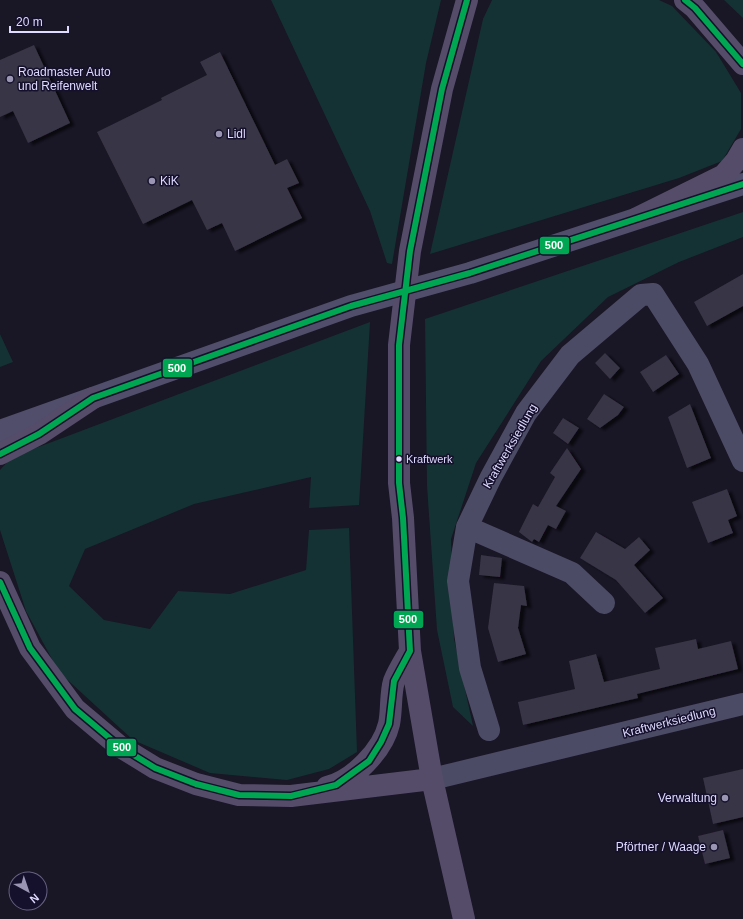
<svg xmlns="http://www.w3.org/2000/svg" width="743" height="919" font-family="Arial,sans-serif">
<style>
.green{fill:#143233}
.building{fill:#383446;filter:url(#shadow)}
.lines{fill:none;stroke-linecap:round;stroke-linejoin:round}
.minor{stroke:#4c4b66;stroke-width:22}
.secondary{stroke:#504e6b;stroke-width:22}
.primary{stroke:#554c6a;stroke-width:22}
.bus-1-casing{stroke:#15102b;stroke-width:9}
.bus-1{stroke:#00a651;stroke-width:6}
.poi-dot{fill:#9a95b3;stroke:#15102b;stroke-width:1.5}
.bus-dot{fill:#dfdaff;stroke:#15102b;stroke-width:1.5}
.labels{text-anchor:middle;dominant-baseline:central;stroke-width:3;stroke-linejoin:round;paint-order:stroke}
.bus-label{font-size:11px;fill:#dfdaff;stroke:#15102b;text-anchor:start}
.poi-label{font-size:12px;fill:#dfdaff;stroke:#15102b;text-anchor:start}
.street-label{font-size:12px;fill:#dfdaff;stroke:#15102b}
.line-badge{stroke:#15102b;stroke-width:1.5}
.badge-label{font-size:11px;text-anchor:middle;font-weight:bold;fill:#fff}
</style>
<defs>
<filter id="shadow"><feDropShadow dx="4.5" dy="2.5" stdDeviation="1" flood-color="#0009"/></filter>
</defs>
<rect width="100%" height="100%" fill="#191625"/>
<path class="green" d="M 271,0 L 441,0 L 426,63 L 392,264 L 387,263 L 370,211 Z
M 492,0 L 659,0 L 672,6 L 716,52 L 741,93 L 741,129 L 722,161 L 679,178 L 430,254 L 483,19 Z
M 724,0 L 743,0 L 743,18 Z
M 743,212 L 743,237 L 679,262 L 608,297 L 541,361 L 476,463 L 451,539 L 454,639 L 473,726 L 453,707 L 437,630 L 427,486 L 425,319 Z
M 370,322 L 359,505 L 309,508 L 311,477 L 194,504 L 85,549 L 69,586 L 104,620 L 150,629 L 178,591 L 230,594 L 306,570 L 309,530 L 349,528 L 357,752 L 329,769 L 287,780 L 210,773 L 133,740 L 59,672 L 26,611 L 0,530 L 0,470 L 12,457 Z
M 0,334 L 13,362 L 0,367 Z"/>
<path class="building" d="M 34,45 L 70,123 L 28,143 L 13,111 L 0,117 L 0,60 Z
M 220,52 L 275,165 L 287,159 L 299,183 L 287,188 L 302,218 L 235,251 L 222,223 L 207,230 L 192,200 L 143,224 L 97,132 L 162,100 L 161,98 L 207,75 L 200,62 Z
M 743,274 L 743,306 L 707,326 L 694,302 Z
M 605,353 L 620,368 L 610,379 L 595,363 Z
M 666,355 L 679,374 L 653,392 L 640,372 Z
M 604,394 L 624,407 L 618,415 L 600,428 L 587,419 Z
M 690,404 L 711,458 L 687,468 L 668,417 Z
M 563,418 L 579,428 L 568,444 L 553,433 Z
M 567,448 L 581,469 L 556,506 L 566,511 L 556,529 L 548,525 L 539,542 L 534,539 L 532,542 L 519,532 L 533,504 L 538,507 L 555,477 L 550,473 Z
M 727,489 L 737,516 L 728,520 L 733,533 L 708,543 L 692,502 Z
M 596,532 L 625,549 L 639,537 L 650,550 L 634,565 L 663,598 L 645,613 L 616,580 L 580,558 Z
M 481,555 L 502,558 L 500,577 L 479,575 Z
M 494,583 L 524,586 L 527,606 L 521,605 L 518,628 L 526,654 L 498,662 L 488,628 Z
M 696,639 L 698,649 L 731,641 L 738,669 L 637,694 L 638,698 L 523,725 L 518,702 L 575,689 L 569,661 L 596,654 L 604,682 L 660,669 L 655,648 Z
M 743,769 L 743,817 L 713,824 L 703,778 Z
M 723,830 L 730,858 L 705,864 L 698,836 Z"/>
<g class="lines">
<path class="minor" d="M 467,527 L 458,581 L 470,668 L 489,730
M 604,603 L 572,573 L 467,527 L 491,477 L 526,413 L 570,355 L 641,295 L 653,294 L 698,364 L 743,461
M 432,779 L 743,704"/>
<path class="secondary" d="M 0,431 L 351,306 L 470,273 L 743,184"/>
<path class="primary" d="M 685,0 L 695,8 L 743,64
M 637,218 L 724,175 L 736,161 L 743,149
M 0,454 L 39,434 L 93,398
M 0,582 L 30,648 L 75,709 L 119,746 L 155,768 L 196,784 L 239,795 L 291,796 L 432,779
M 327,787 C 353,781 383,750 389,724 C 392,710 390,694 394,681 C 398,671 405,660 410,651
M 464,919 L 432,779 L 410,651 L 403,518 L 399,483 L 399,345 L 410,251 L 442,89 L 467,0"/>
<g class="bus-1-casing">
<path id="bus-1" d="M 685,0 L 695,8 L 743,64
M 0,454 L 39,434 L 93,398 L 351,306 L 470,273 L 743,184
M 0,582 L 30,648 L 75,709 L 119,746 L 155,768 L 196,784 L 239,795 L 291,796 L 336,785 L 369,761 L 381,742 L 389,724 L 394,681 L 410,651 L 403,518 L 399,483 L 399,345 L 410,251 L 442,89 L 467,0"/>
</g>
<use href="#bus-1" class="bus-1"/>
</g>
<g class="poi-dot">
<circle cx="10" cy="79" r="4"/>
<circle cx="219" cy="134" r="4"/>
<circle cx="152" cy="181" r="4"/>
<circle cx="725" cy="798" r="4"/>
<circle cx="714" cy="847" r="4"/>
</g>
<circle class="bus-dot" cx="399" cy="459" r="3.5"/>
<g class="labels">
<g class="bus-label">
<text x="406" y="459">Kraftwerk</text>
</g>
<g class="poi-label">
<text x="18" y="72">Roadmaster Auto<tspan x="18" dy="14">und Reifenwelt</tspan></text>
<text x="227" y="134">Lidl</text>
<text x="160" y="181">KiK</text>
<text x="717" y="798" text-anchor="end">Verwaltung</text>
<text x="706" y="847" text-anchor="end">Pförtner / Waage</text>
</g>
<g class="street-label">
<text transform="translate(510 446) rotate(-60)">Kraftwerksiedlung</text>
<text transform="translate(669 722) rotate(-14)">Kraftwerksiedlung</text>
</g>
</g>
<g class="line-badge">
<rect x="539" y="236" width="31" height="19" rx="4" fill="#00a651"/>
<rect x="162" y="358" width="31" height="20" rx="4" fill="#00a651"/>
<rect x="393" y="610" width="31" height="19" rx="4" fill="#00a651"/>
<rect x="106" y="738" width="31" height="19" rx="4" fill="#00a651"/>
</g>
<g class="badge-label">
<text x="554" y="249">500</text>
<text x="177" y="372">500</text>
<text x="408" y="623">500</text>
<text x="122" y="751">500</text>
</g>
<g transform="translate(28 891) rotate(140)"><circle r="19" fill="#15102b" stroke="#666180"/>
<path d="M0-3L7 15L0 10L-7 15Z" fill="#9a95b3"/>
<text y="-6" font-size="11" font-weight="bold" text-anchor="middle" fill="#dfdaff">N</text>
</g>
<path d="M10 26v6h58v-6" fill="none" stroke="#dfdaff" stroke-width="2"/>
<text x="16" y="26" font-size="12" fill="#dfdaff" stroke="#15102b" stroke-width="3" paint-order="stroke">20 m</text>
</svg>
